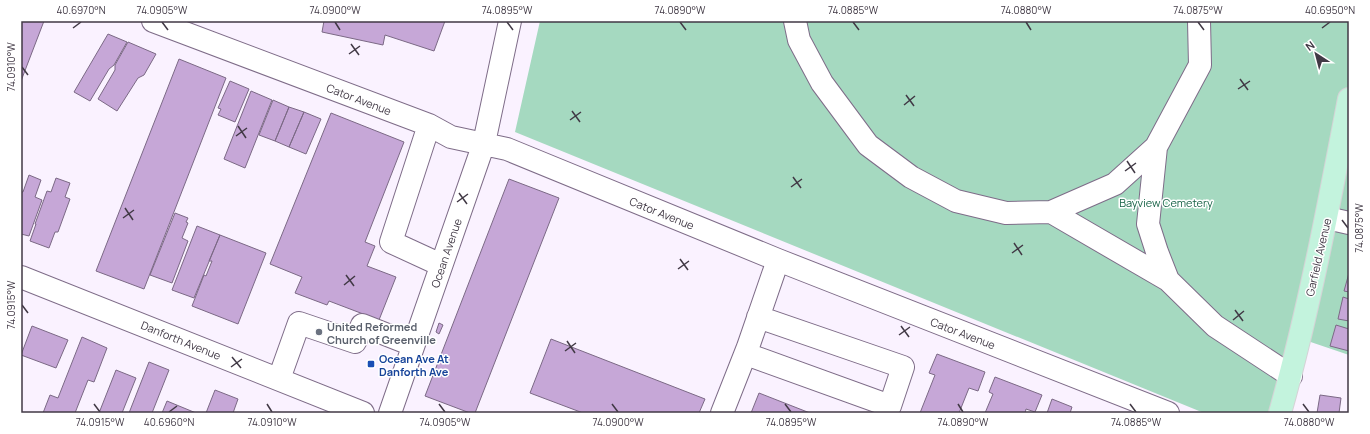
<svg xmlns="http://www.w3.org/2000/svg" width="1370" height="434" font-family="Manrope,sans-serif">
<style>
.green{fill:#a5d9c0}
.building{fill:#c6a7d7;stroke:#7b6985}
.lines{fill:none;stroke-linecap:round;stroke-linejoin:round}
.minor-casing{stroke:#7e6c88;stroke-width:24}
.major-casing{stroke:#d5d3d6;stroke-width:24}
.minor{stroke:#fff;stroke-width:22}
.major{stroke:#c3f3dd;stroke-width:22}
.ticks{fill:none;stroke:#413945;stroke-width:1.5}
.worship-dot{fill:#6b7280;stroke:#fff;stroke-width:1.5}
.transit-dot{fill:#1a4fb4;stroke:#fff;stroke-width:1.5}
.labels{text-anchor:middle;dominant-baseline:central;stroke-width:3;stroke-linejoin:round;paint-order:stroke}
.street-label{font-size:11px;fill:#413945;stroke:#fff}
.park-label{font-size:11px;fill:#196448;stroke:#fff}
.worship-label{font-size:11px;font-weight:bold;fill:#5b616d;stroke:#fff;text-anchor:start}
.transit-label{font-size:11px;font-weight:bold;fill:#164399;stroke:#fff;text-anchor:start}
.neatline{fill:none;stroke:#413945;stroke-width:1.5}
.ticks-label{font-size:10px;text-anchor:middle;fill:#413945}
</style>
<rect width="100%" height="100%" fill="#faf2ff"/>
<path class="green" d="M 540,21 L 1349,21 L 1349,355 L 1290,335 L 1269,413 L 1204,413 L 515,132 Z"/>
<path class="building" d="M 21,21 L 44,21 L 21,81 Z
M 324,21 L 445,21 L 434,51 L 385,35 L 383,45 L 322,32 Z
M 108,34 L 127,42 L 114,65 L 109,69 L 90,101 L 74,92 Z
M 128,42 L 156,54 L 144,75 L 138,78 L 117,111 L 98,99 L 115,70 L 115,65 Z
M 179,59 L 226,78 L 144,289 L 96,271 Z
M 230,81 L 249,89 L 235,122 L 218,115 L 221,109 L 218,108 Z
M 251,91 L 272,100 L 245,168 L 224,159 Z
M 273,100 L 289,107 L 275,141 L 259,135 Z
M 289,107 L 304,112 L 289,147 L 275,141 Z
M 304,112 L 321,119 L 306,154 L 289,147 Z
M 331,113 L 404,142 L 365,242 L 375,246 L 367,266 L 396,277 L 379,320 L 329,301 L 327,305 L 295,293 L 302,277 L 270,264 Z
M 29,175 L 41,180 L 35,197 L 42,200 L 29,236 L 21,234 L 21,192 L 23,192 Z
M 56,178 L 70,183 L 65,197 L 70,199 L 58,232 L 55,232 L 49,248 L 30,241 L 36,224 L 35,224 L 47,191 L 51,192 Z
M 509,179 L 559,198 L 475,413 L 470,413 L 425,396 Z
M 175,213 L 188,218 L 186,222 L 188,223 L 182,238 L 188,241 L 172,283 L 150,275 Z
M 197,226 L 220,235 L 194,298 L 172,290 Z
M 220,235 L 266,253 L 238,324 L 192,306 L 204,275 L 206,276 L 212,261 L 209,261 Z
M 1349,273 L 1349,292 L 1344,291 Z
M 1343,297 L 1349,299 L 1349,321 L 1338,319 Z
M 439,323 L 443,325 L 439,334 L 436,332 Z
M 1336,325 L 1349,329 L 1349,351 L 1330,346 Z
M 32,326 L 68,340 L 56,368 L 21,355 Z
M 82,337 L 107,348 L 94,382 L 88,380 L 75,413 L 43,413 L 50,395 L 58,398 Z
M 551,339 L 705,399 L 699,413 L 583,413 L 530,393 Z
M 937,354 L 985,372 L 978,391 L 969,388 L 959,413 L 920,413 L 935,375 L 929,373 Z
M 149,362 L 169,370 L 152,413 L 129,413 Z
M 116,370 L 136,378 L 122,413 L 99,413 Z
M 995,377 L 1042,395 L 1035,412 L 1026,409 L 1025,413 L 985,413 L 993,394 L 989,392 Z
M 215,390 L 238,399 L 233,413 L 206,413 Z
M 759,393 L 810,413 L 751,413 Z
M 1320,395 L 1341,398 L 1339,413 L 1317,413 Z
M 1052,399 L 1072,407 L 1070,413 L 1047,413 Z
M 167,401 L 196,413 L 162,413 Z"/>
<g class="lines">
<g class="minor-casing">
<path id="minor" d="M 153,21 L 429,125 L 451,137 L 507,149 L 778,260 L 1168,413
M 795,21 L 799,40 L 822,83 L 868,145 L 911,177 L 956,201 L 1006,213 L 1051,212 L 1115,184 L 1156,147
M 1199,21 L 1200,65 L 1156,147 L 1148,224 L 1157,252 L 1168,280 L 1215,326 L 1291,376
M 429,125 L 391,242 L 441,265
M 1051,212 L 1168,280
M 1327,218 L 1349,223
M 21,277 L 363,413
M 746,354 L 890,406 L 903,367 L 758,317
M 279,379 L 299,323 L 355,342 L 362,325 L 413,345
M 390,413 L 484,143 L 510,21
M 722,413 L 748,347 L 778,260"/>
</g>
<g class="major-casing">
<path id="major" d="M 1280,413 C 1309,310 1329,204 1349,99"/>
</g>
<use href="#minor" class="minor"/>
<use href="#major" class="major"/>
</g>
<path class="ticks" d="M 162,22 L 168,30M 335,22 L 340,30M 507,22 L 513,30M 680,22 L 686,30M 853,22 L 859,30M 1026,22 L 1031,30M 1198,22 L 1204,30M 73,28 L 81,22M 1322,28 L 1330,22M 351,44 L 359,55M 349,54 L 360,46M 22,67 L 28,75M 1240,79 L 1248,90M 1238,89 L 1250,81M 906,95 L 914,106M 904,105 L 915,96M 572,111 L 580,122M 570,120 L 581,112M 238,126 L 246,138M 236,136 L 247,128M 1127,161 L 1135,173M 1125,171 L 1136,163M 793,177 L 801,188M 791,187 L 802,179M 459,193 L 467,204M 457,202 L 468,194M 125,208 L 133,220M 123,218 L 134,210M 1342,220 L 1348,228M 1014,243 L 1022,255M 1012,253 L 1023,245M 680,259 L 688,270M 678,269 L 689,261M 346,275 L 354,286M 344,285 L 355,276M 22,305 L 28,313M 1235,310 L 1243,321M 1233,320 L 1244,311M 901,326 L 909,337M 899,335 L 910,327M 567,341 L 575,353M 565,351 L 576,343M 232,357 L 241,368M 231,367 L 242,359M 94,404 L 100,412M 267,404 L 272,412M 439,404 L 445,412M 612,404 L 618,412M 785,404 L 791,412M 958,404 L 963,412M 1130,404 L 1136,412M 1303,404 L 1309,412M 169,412 L 177,406"/>
<circle class="worship-dot" cx="319" cy="332" r="4"/>
<rect class="transit-dot" x="367" y="360" width="8" height="8" rx="2"/>
<g class="labels">
<g class="street-label">
<text transform="translate(359 99) rotate(21)">Cator Avenue</text>
<text transform="translate(662 213) rotate(22)">Cator Avenue</text>
<text transform="translate(446 253) rotate(-71)">Ocean Avenue</text>
<text transform="translate(1318 257) rotate(-77)">Garfield Avenue</text>
<text transform="translate(963 333) rotate(21)">Cator Avenue</text>
<text transform="translate(181 340) rotate(22)">Danforth Avenue</text>
</g>
<g class="park-label">
<text x="1166" y="202">Bayview Cemetery</text>
</g>
<g class="worship-label">
<text x="327" y="326">United Reformed<tspan x="327" dy="13">Church of Greenville</tspan></text>
</g>
<g class="transit-label">
<text x="379" y="358">Ocean Ave At<tspan x="379" dy="13">Danforth Ave</tspan></text>
</g>
</g>
<rect width="1370" height="434" fill="none" stroke="#ffffff" stroke-width="44"/>
<g transform="translate(1316 54) rotate(324)" stroke="#ffffff" stroke-width="3" paint-order="stroke">
<path d="M0-3L7 15L0 10L-7 15Z" fill="#413945"/>
<text y="-6" font-size="11" font-weight="bold" text-anchor="middle" fill="#413945">N</text>
</g>
<rect x="22" y="22" width="1326" height="390" class="neatline"/>
<g class="ticks-label">
<text x="81" y="14">40.6970°N</text>
<text x="162" y="14">74.0905°W</text>
<text x="335" y="14">74.0900°W</text>
<text x="507" y="14">74.0895°W</text>
<text x="680" y="14">74.0890°W</text>
<text x="853" y="14">74.0885°W</text>
<text x="1026" y="14">74.0880°W</text>
<text x="1198" y="14">74.0875°W</text>
<text x="1330" y="14">40.6950°N</text>
<text transform="translate(11 67) rotate(-90)" y="4">74.0910°W</text>
<text transform="translate(1359 228) rotate(-90)" y="4">74.0875°W</text>
<text transform="translate(11 305) rotate(-90)" y="4">74.0915°W</text>
<text x="100" y="426">74.0915°W</text>
<text x="169" y="426">40.6960°N</text>
<text x="272" y="426">74.0910°W</text>
<text x="445" y="426">74.0905°W</text>
<text x="618" y="426">74.0900°W</text>
<text x="791" y="426">74.0895°W</text>
<text x="963" y="426">74.0890°W</text>
<text x="1136" y="426">74.0885°W</text>
<text x="1309" y="426">74.0880°W</text>
</g>
</svg>
